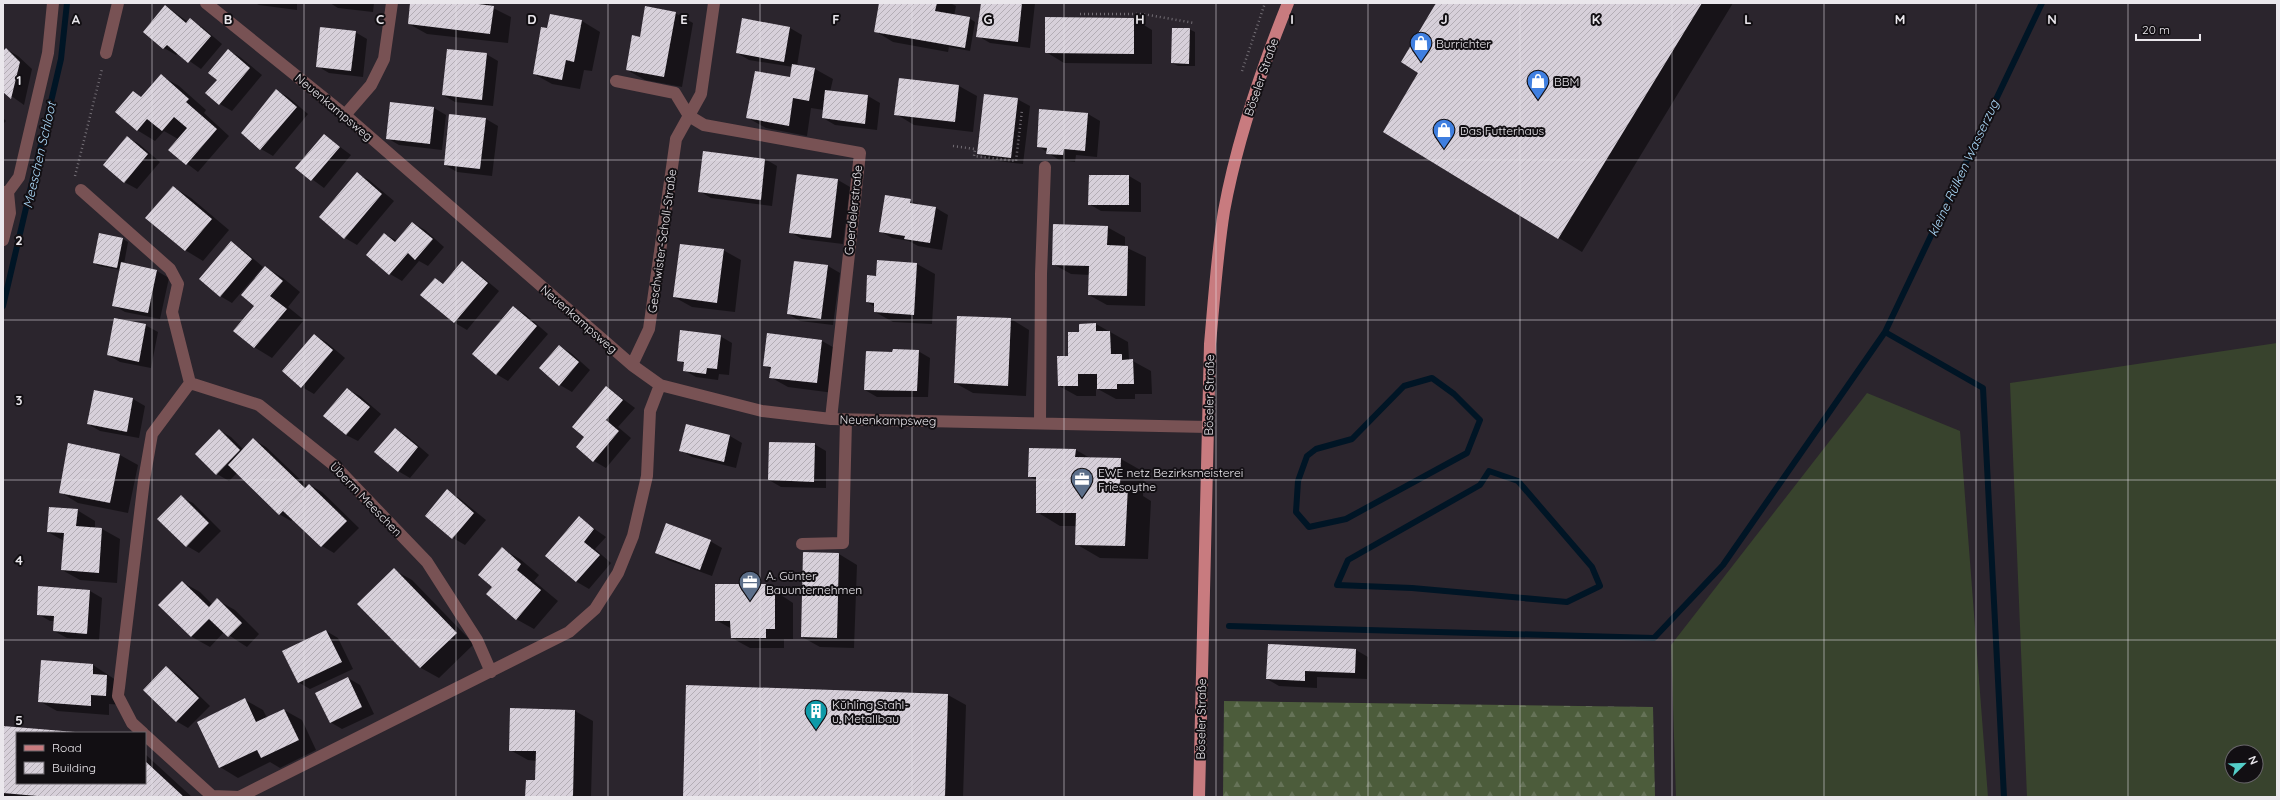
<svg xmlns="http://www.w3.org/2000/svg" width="2280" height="800" font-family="Quicksand,sans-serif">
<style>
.grass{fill:#38432d;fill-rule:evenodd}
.forest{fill:url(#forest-firs)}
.shadow{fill:#0007}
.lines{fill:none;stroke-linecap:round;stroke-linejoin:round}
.stream{stroke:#001525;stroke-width:6}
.building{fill:url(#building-hatch)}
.path{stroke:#736e75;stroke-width:2.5;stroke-dasharray:1 3;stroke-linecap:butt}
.minor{stroke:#785254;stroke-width:12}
.major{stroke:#c87b7f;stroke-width:12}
.grid{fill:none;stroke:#eae7ec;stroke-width:1;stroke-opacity:0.55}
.labels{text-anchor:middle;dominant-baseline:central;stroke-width:4;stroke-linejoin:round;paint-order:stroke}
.poi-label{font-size:12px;fill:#eae7ec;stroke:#120f13;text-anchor:start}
.street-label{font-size:12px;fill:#eae7ec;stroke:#120f13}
.water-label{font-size:13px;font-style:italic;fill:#aeddfe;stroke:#120f13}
.grid-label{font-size:13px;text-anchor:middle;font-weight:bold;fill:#eae7ec;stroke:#120f13;stroke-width:4;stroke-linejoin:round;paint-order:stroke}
</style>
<defs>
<pattern id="forest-firs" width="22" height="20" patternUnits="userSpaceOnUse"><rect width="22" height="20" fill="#4c5c3b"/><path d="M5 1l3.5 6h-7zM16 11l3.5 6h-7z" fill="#667358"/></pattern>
<pattern id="building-hatch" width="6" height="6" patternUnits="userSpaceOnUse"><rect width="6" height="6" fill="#d7d0da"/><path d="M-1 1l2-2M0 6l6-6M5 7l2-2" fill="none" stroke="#b3adb5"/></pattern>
</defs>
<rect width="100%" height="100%" fill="#2b252d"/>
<path class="grass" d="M 2277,343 L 2277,797 L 2027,797 L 2010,383 ZM 2232,752 L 2256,752 L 2256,776 L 2232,776 Z
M 1867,393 L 1960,431 L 1988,797 L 1676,797 L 1671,645 Z"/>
<path class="forest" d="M 1224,701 L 1653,707 L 1655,797 L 1223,797 Z"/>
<path class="shadow" d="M 255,3 L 297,3 L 297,10 L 259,5 Z
M 330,3 L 374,3 L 373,12 L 338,8 Z
M 411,3 L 489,3 L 489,6 L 511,17 L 508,43 L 427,34 L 409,24 Z
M 880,3 L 950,3 L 956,6 L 954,16 L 969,18 L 975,22 L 970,51 L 949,47 L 948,52 L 893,42 L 875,31 Z
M 982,3 L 1035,3 L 1030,48 L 990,43 L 978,36 Z
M 1438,3 L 1733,3 L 1582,252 L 1384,132 L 1420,73 Z
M 166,6 L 188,22 L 190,20 L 202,27 L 222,44 L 201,69 L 178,53 L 176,55 L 164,48 L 144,32 Z
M 675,13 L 693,23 L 682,87 L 645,80 L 627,70 L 640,38 Z
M 1046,18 L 1134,19 L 1152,30 L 1152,64 L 1064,63 L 1046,52 Z
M 582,21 L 600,32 L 592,71 L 584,70 L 580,89 L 552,84 L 534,74 L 548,30 Z
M 790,28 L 802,35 L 797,66 L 815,69 L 833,79 L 830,92 L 868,96 L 880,103 L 877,130 L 835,125 L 823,118 L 824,110 L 811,108 L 807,136 L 766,128 L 748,118 L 791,78 L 793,67 L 749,60 L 737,53 Z
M 1189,29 L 1195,32 L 1195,66 L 1178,66 L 1172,63 Z
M 355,32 L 367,39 L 363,77 L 329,73 L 317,66 Z
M 6,49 L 18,56 L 32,69 L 24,105 L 3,90 L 3,52 Z
M 228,50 L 240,57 L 262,75 L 232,111 L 220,104 L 218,80 Z
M 486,54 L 498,61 L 493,106 L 455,102 L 443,95 Z
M 161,76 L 179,86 L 206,110 L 204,113 L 229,136 L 198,172 L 169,150 L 178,139 L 164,131 L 155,141 L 137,130 L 133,93 L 142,98 Z
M 900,79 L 959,86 L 977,96 L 973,132 L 914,125 L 896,114 Z
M 276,90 L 288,97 L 308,114 L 273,156 L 261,149 L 242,133 Z
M 1017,99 L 1030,106 L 1023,164 L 990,160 L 978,153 Z
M 434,108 L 446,115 L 442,150 L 399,145 L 387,138 Z
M 1088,114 L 1100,121 L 1097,157 L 1076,155 L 1075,162 L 1059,160 L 1038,146 Z
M 3,118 L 6,121 L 3,124 Z
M 486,119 L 498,126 L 492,176 L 457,172 L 445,165 Z
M 324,135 L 351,155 L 324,188 L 297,168 Z
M 127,137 L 139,144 L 160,162 L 137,189 L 124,182 Z
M 704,152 L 765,159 L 777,166 L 772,206 L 711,198 L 699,191 Z
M 357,174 L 369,180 L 394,201 L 357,245 L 345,238 Z
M 1090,176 L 1129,176 L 1141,183 L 1141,212 L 1101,211 L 1089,204 Z
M 838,180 L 850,187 L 843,244 L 802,239 L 790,232 Z
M 173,187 L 191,198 L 229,230 L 203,261 L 185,250 Z
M 910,200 L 919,205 L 936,208 L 948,215 L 942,250 L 918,246 L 909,241 L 892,238 L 880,231 Z
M 413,223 L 425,230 L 444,247 L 428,266 L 419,261 L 402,281 L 390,274 L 367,255 L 385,234 L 397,241 Z
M 1107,227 L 1125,237 L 1125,247 L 1146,257 L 1145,306 L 1107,305 L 1089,295 L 1090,275 L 1071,274 L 1053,264 Z
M 123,239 L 128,242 L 124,264 L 157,271 L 169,278 L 160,319 L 125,312 L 113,305 L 120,270 L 99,266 L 94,263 Z
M 231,243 L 243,250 L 263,267 L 232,303 L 220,296 Z
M 723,250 L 741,260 L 735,312 L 692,307 L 674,297 Z
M 462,263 L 474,270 L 499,291 L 467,330 L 455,323 L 422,295 L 436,279 L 444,284 Z
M 917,264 L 935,274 L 932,324 L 893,322 L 875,312 L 875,307 L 867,302 L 877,277 Z
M 828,266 L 840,273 L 833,325 L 800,321 L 788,314 Z
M 265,267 L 283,278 L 300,292 L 288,307 L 304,320 L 272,358 L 254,347 L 256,306 Z
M 513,307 L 525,314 L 548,334 L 508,381 L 496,374 Z
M 958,317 L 1011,319 L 1029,330 L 1026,396 L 973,393 L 955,383 Z
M 1096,324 L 1128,342 L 1129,359 L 1151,371 L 1152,394 L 1135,394 L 1135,399 L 1116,399 L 1096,388 L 1096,396 L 1077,396 L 1059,386 L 1080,333 Z
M 145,325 L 158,332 L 151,368 L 120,362 L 108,355 Z
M 314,335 L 326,342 L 345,358 L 314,394 L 302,387 L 283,371 Z
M 720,336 L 732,343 L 729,375 L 719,374 L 718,380 L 696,377 L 684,370 L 685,364 L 678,360 Z
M 822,341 L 840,351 L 834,393 L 788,387 L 770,377 L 772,370 L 764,365 Z
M 559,346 L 571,353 L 590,370 L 572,392 L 560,385 Z
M 918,351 L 930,358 L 928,397 L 877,397 L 865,390 L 893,353 Z
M 607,387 L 635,408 L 618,427 L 631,438 L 606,468 L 594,461 L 586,437 Z
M 347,389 L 360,396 L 381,414 L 358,441 L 346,435 L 325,416 Z
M 95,391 L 133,399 L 145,406 L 139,438 L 100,431 L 88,424 Z
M 686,425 L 730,436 L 742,443 L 736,468 L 692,457 L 680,450 Z
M 395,429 L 407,436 L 429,455 L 410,478 L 398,471 Z
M 219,430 L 231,437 L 244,450 L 254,440 L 266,447 L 308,487 L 310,485 L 322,492 L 359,528 L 334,553 L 322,546 L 293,519 L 291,521 L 279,514 L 237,473 L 229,481 L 217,474 Z
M 814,444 L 826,451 L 826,488 L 781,487 L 769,480 Z
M 1076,450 L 1090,458 L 1121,459 L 1144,472 L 1143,496 L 1151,501 L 1148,559 L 1100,558 L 1076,544 L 1077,526 L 1060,526 L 1037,512 L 1037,481 L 1029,476 Z
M 120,455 L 138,465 L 128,513 L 78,503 L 60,492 Z
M 447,491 L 459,498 L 486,520 L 465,545 L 453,538 Z
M 181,497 L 193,503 L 221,531 L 199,553 L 187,546 L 159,519 Z
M 77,510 L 95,521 L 95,528 L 102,529 L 120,539 L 117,583 L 80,580 L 62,570 L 64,541 L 48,532 Z
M 579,518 L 606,537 L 595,549 L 611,563 L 589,589 L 577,582 L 547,556 Z
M 710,541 L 722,548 L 712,576 L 668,560 L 656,553 Z
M 502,549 L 520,559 L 539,575 L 534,581 L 558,601 L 534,629 L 516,619 L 493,587 Z
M 839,554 L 857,565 L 854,648 L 820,647 L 802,637 Z
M 394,570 L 412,580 L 474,644 L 439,678 L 421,668 L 359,604 Z
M 182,582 L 200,592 L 212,604 L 217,600 L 235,610 L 259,634 L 247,647 L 224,632 L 210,647 L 192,637 L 160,605 Z
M 766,585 L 793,603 L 793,639 L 784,639 L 784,648 L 750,648 L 732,638 L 732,629 L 716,620 Z
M 39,587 L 90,591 L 102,598 L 99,640 L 67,638 L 54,631 L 55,621 L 50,621 L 38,614 Z
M 326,631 L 338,638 L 353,669 L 310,689 L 298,682 Z
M 1268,645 L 1356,650 L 1368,657 L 1367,679 L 1317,677 L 1317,688 L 1279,686 L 1267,679 Z
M 42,661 L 93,665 L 125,686 L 124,705 L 109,704 L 109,715 L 57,711 L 39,701 Z
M 166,668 L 178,675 L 210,706 L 188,728 L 176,721 Z
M 348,678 L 360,685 L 374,714 L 342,729 L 330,722 Z
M 687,686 L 948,695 L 966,705 L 963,797 L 684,797 Z
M 245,700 L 263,710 L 267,718 L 284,710 L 302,720 L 316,750 L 280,768 L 270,762 L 238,778 L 220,767 Z
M 511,709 L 575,711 L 593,721 L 591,797 L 526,797 L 536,781 L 537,761 L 528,760 L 510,750 Z
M 3,727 L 77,733 L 17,733 L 17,783 L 145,783 L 145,754 L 192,797 L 5,797 L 3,796 Z"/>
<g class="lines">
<path class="stream" d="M 3,306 L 61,59 L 67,3
M 1885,332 L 1983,388 L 2004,797
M 1432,378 L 1454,394 L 1480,420 L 1467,453 L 1346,519 L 1309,527 L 1296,512 L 1298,481 L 1307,456 L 1316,449 L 1352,439 L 1404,386 Z
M 1489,471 L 1518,481 L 1592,567 L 1600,586 L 1567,602 L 1412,588 L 1337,585 L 1348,560 L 1480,485 Z
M 1229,626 L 1654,638 L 1723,565 L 1885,332 L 2042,3"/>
</g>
<path class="building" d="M 410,3 L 470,3 L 494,6 L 490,34 L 408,24 Z
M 879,3 L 937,3 L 935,11 L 970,17 L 965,48 L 874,32 Z
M 981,3 L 1022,3 L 1018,42 L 976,37 Z
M 1436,3 L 1702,3 L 1558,239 L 1383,132 L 1418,73 L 1401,62 Z
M 165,5 L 186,23 L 190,18 L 211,36 L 188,63 L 167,45 L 163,49 L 143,32 Z
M 645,6 L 676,12 L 664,77 L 626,70 L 632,35 L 640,37 Z
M 550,14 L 582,20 L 574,62 L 566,60 L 562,80 L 533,74 L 541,27 L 547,28 Z
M 1045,17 L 1134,18 L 1134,54 L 1045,53 Z
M 742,18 L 790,27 L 784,62 L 736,53 Z
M 320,27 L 356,31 L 351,71 L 316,67 Z
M 1172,28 L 1190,28 L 1189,64 L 1171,63 Z
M 6,48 L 20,62 L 11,99 L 3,92 L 3,51 Z
M 228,49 L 250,68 L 219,105 L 205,93 L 217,80 L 208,73 Z
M 447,49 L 487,53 L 482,100 L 442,95 Z
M 792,64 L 815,68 L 809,101 L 793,98 L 789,126 L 746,118 L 755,71 L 790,77 Z
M 161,74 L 189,99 L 186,102 L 217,129 L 186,165 L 168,150 L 187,128 L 174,117 L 162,131 L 147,119 L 137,131 L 115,112 L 133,91 L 141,97 Z
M 899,78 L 959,85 L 955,122 L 894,115 Z
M 276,89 L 297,107 L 260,150 L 241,133 Z
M 825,90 L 868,95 L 865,124 L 822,118 Z
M 984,94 L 1018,98 L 1011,158 L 977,154 Z
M 390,102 L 434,107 L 430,144 L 386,139 Z
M 1039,109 L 1088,113 L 1085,151 L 1064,149 L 1063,155 L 1046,154 L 1047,148 L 1037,147 Z
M 449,114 L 486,118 L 480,169 L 444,165 Z
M 324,134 L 340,147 L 311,181 L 295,168 Z
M 127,136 L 148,154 L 124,183 L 103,165 Z
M 703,151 L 765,159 L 761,200 L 698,192 Z
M 357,172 L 382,194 L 344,239 L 319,217 Z
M 797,174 L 838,179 L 831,238 L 789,233 Z
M 1089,175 L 1129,175 L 1129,205 L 1088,205 Z
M 173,186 L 212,219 L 185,251 L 145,218 Z
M 885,195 L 911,199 L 910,203 L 936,207 L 930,243 L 904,239 L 905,236 L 879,232 Z
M 412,222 L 433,239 L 415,260 L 408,253 L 389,275 L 366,255 L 384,233 L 395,242 Z
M 1053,224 L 1108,226 L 1107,245 L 1128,246 L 1127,296 L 1088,295 L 1089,266 L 1052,265 Z
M 99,233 L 123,238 L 117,268 L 93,263 Z
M 231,241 L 252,259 L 220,297 L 199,279 Z
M 680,244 L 724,249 L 717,303 L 673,297 Z
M 877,260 L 917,263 L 914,315 L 874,312 L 874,303 L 866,302 L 867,275 L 876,276 Z
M 462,261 L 488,283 L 454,323 L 420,295 L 435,278 L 443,284 Z
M 794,261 L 828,265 L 821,319 L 787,314 Z
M 121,262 L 157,270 L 148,313 L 112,306 Z
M 265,266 L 283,281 L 270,296 L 287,309 L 254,348 L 233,331 L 254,306 L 241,295 Z
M 513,306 L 537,326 L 496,375 L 472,354 Z
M 957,316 L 1011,318 L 1008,386 L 954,383 Z
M 114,318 L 146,324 L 139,362 L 107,355 Z
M 1096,323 L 1096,331 L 1110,331 L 1111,354 L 1122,354 L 1122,360 L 1133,359 L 1134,384 L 1117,384 L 1117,389 L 1097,389 L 1097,374 L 1078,374 L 1078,386 L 1058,386 L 1057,356 L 1068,356 L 1068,332 L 1079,332 L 1079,324 Z
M 680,330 L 721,335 L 717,369 L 707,368 L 706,374 L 683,371 L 684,362 L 677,361 Z
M 767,333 L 822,340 L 817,383 L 769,378 L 771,367 L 763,366 Z
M 314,334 L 333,350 L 301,388 L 282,371 Z
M 559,345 L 579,362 L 559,386 L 539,368 Z
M 893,349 L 919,350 L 917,391 L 864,390 L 866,351 L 892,352 Z
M 606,386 L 623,400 L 606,420 L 619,431 L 593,462 L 576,447 L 584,437 L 572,427 Z
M 347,388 L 370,407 L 346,435 L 323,416 Z
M 94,390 L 133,398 L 127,432 L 87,424 Z
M 686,424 L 730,435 L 724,462 L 679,451 Z
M 395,428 L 418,447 L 398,472 L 374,452 Z
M 219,429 L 240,450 L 216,475 L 195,454 Z
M 253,438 L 305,488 L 279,515 L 228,465 Z
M 769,442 L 815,443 L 814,482 L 768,480 Z
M 68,443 L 120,454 L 110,503 L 59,493 Z
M 1029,448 L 1076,449 L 1075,457 L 1121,458 L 1120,486 L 1128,486 L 1125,546 L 1075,545 L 1076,513 L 1036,513 L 1036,477 L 1028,477 Z
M 309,484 L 347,521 L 321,547 L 283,511 Z
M 447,489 L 474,513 L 452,539 L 425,516 Z
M 181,495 L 209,523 L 186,547 L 157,519 Z
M 49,507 L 78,509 L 76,526 L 102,528 L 99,573 L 61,570 L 64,533 L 47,532 Z
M 579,516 L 594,529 L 584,542 L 600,555 L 576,582 L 545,556 Z
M 666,523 L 711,540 L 700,570 L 655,553 Z
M 502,547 L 521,564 L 517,570 L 541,590 L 516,620 L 486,594 L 492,587 L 478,575 Z
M 803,552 L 839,553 L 837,638 L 801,637 Z
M 394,568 L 457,633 L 420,668 L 357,604 Z
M 182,581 L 209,607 L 217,598 L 242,623 L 228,637 L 209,619 L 191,637 L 158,605 Z
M 715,584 L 766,584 L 767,591 L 775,591 L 775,629 L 766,629 L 766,638 L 731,638 L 730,621 L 715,621 Z
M 38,586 L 90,590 L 87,634 L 53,631 L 54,616 L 37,615 Z
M 326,630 L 342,662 L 298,683 L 282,651 Z
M 1268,644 L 1356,649 L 1355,673 L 1305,671 L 1305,681 L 1266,679 Z
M 41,660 L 93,664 L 93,674 L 107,675 L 106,696 L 91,695 L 91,706 L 38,702 Z
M 166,666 L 199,698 L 176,722 L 143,690 Z
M 348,677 L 362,707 L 330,723 L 315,693 Z
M 686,685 L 948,694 L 945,797 L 683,797 Z
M 245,698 L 256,722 L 284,709 L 299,740 L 261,758 L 257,750 L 219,768 L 197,722 Z
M 510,708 L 575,710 L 573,797 L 525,797 L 526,780 L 535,780 L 536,751 L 509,751 Z
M 3,726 L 75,732 L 17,733 L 17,783 L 145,783 L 145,761 L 184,797 L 49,797 L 3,793 Z"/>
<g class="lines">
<path class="path" d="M 1080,14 L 1143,14 L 1194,23
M 1242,71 L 1265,3
M 953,146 L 975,149 L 974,156 L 1016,161 L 1022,110
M 75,176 L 102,69"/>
<path class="minor" d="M 206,3 L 345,115 L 632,365 L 660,385 L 762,411 L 831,419 L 1208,427
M 106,53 L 118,3
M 616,81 L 675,93 L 689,116 L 704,125 L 860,153 L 831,419
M 345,115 L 371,85 L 384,59 L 392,3
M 81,190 L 170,269 L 178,284 L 172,312 L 190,383
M 3,192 L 8,192 L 19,177 L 48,53 L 53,3
M 3,240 L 10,213 L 8,192
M 632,365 L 649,329 L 676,139 L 701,94 L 714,3
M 1040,423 L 1041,274 L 1045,167
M 802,544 L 843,543 L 846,420
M 143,733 L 132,723 L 118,696 L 144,480 L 152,434 L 190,383 L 259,405 L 335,466 L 427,562 L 477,640 L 491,672
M 145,735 L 212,796 L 239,797 L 569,632 L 595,609 L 618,573 L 633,536 L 647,476 L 650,411 L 660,385"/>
<path class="major" d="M 1199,797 L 1210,344 C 1214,300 1217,255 1224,211 C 1237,140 1261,70 1288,3"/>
</g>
<path class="grid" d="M 152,3 L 152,797M 304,3 L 304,797M 456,3 L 456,797M 608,3 L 608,797M 760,3 L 760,797M 912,3 L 912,797M 1064,3 L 1064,797M 1216,3 L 1216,797M 1368,3 L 1368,797M 1520,3 L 1520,797M 1672,3 L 1672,797M 1824,3 L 1824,797M 1976,3 L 1976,797M 2128,3 L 2128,797M 3,160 L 2277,160M 3,320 L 2277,320M 3,480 L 2277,480M 3,640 L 2277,640"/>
<defs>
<g id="shop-pin" transform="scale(1.15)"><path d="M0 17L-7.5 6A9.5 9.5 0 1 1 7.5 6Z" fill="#3f7fe0" stroke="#120f13"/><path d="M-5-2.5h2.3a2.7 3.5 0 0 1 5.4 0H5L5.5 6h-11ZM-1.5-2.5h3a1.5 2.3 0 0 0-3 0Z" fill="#fff"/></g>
<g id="office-pin" transform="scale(1.15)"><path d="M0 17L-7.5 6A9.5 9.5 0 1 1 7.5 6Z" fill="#5c6f8a" stroke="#120f13"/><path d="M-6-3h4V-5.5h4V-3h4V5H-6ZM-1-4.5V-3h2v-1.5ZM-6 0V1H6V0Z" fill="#fff"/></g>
<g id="building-pin" transform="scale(1.15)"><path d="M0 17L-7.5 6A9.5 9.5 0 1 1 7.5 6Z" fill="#0f9aa8" stroke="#120f13"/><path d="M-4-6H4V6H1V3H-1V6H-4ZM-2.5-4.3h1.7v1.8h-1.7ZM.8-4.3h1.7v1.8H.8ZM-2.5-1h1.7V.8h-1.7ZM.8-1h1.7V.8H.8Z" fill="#fff"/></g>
</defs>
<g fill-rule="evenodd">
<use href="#shop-pin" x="1421" y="43"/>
<use href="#shop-pin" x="1538" y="81"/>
<use href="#shop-pin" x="1444" y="130"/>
<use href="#office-pin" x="1082" y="479"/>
<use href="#office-pin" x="750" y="582"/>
<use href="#building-pin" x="816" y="711"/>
</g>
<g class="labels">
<g class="poi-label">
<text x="1436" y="43">Burrichter</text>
<text x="1554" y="81">BBM</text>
<text x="1460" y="130">Das Futterhaus</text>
<text x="1098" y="472">EWE netz Bezirksmeisterei<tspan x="1098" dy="14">Friesoythe</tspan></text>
<text x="766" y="575">A. Günter<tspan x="766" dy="14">Bauunternehmen</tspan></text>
<text x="832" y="704">Kühling Stahl-<tspan x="832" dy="14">u. Metallbau</tspan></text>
</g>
<g class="street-label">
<text transform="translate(1261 77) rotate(-71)">Böseler Straße</text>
<text transform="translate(334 107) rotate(40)">Neuenkampsweg</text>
<text transform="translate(853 210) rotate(-84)">Goerdelerstraße</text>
<text transform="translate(662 241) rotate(-82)">Geschwister-Scholl-Straße</text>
<text transform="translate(579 319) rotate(41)">Neuenkampsweg</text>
<text transform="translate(1209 395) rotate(-89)">Böseler Straße</text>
<text transform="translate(888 420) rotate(1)">Neuenkampsweg</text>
<text transform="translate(366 499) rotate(46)">Überm Meeschen</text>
<text transform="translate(1201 719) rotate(-89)">Böseler Straße</text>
</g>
<g class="water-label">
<text transform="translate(39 155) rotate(-77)">Meeschen Schloot</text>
<text transform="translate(1963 168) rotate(-65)">kleine Rülken Wasserzug</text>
</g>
</g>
<g class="grid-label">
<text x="76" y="24">A</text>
<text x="228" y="24">B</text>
<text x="380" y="24">C</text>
<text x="532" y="24">D</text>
<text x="684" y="24">E</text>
<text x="836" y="24">F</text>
<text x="988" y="24">G</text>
<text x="1140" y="24">H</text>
<text x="1292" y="24">I</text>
<text x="1444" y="24">J</text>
<text x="1596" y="24">K</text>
<text x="1748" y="24">L</text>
<text x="1900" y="24">M</text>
<text x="2052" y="24">N</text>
<text x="19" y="85">1</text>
<text x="19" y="245">2</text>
<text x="19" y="405">3</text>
<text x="19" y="565">4</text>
<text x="19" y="725">5</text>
</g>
<rect width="2280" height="800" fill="none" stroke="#eae7ec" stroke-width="8"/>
<rect x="16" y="732" width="130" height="52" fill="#120f13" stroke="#68656a"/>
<rect x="24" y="745" width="20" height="6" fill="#c87b7f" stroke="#68656a"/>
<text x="52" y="752" font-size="12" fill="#eae7ec">Road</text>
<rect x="24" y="762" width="20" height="12" fill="url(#building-hatch)" stroke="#68656a"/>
<text x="52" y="772" font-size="12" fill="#eae7ec">Building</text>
<g transform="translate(2244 764) rotate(67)"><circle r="19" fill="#120f13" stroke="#68656a"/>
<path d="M0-3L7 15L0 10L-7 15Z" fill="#54cdc8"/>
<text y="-6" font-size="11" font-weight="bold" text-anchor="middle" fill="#eae7ec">N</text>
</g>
<path d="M2136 34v6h64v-6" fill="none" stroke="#eae7ec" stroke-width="2"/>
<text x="2142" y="34" font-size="12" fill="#eae7ec" stroke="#120f13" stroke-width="3" paint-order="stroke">20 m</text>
</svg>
